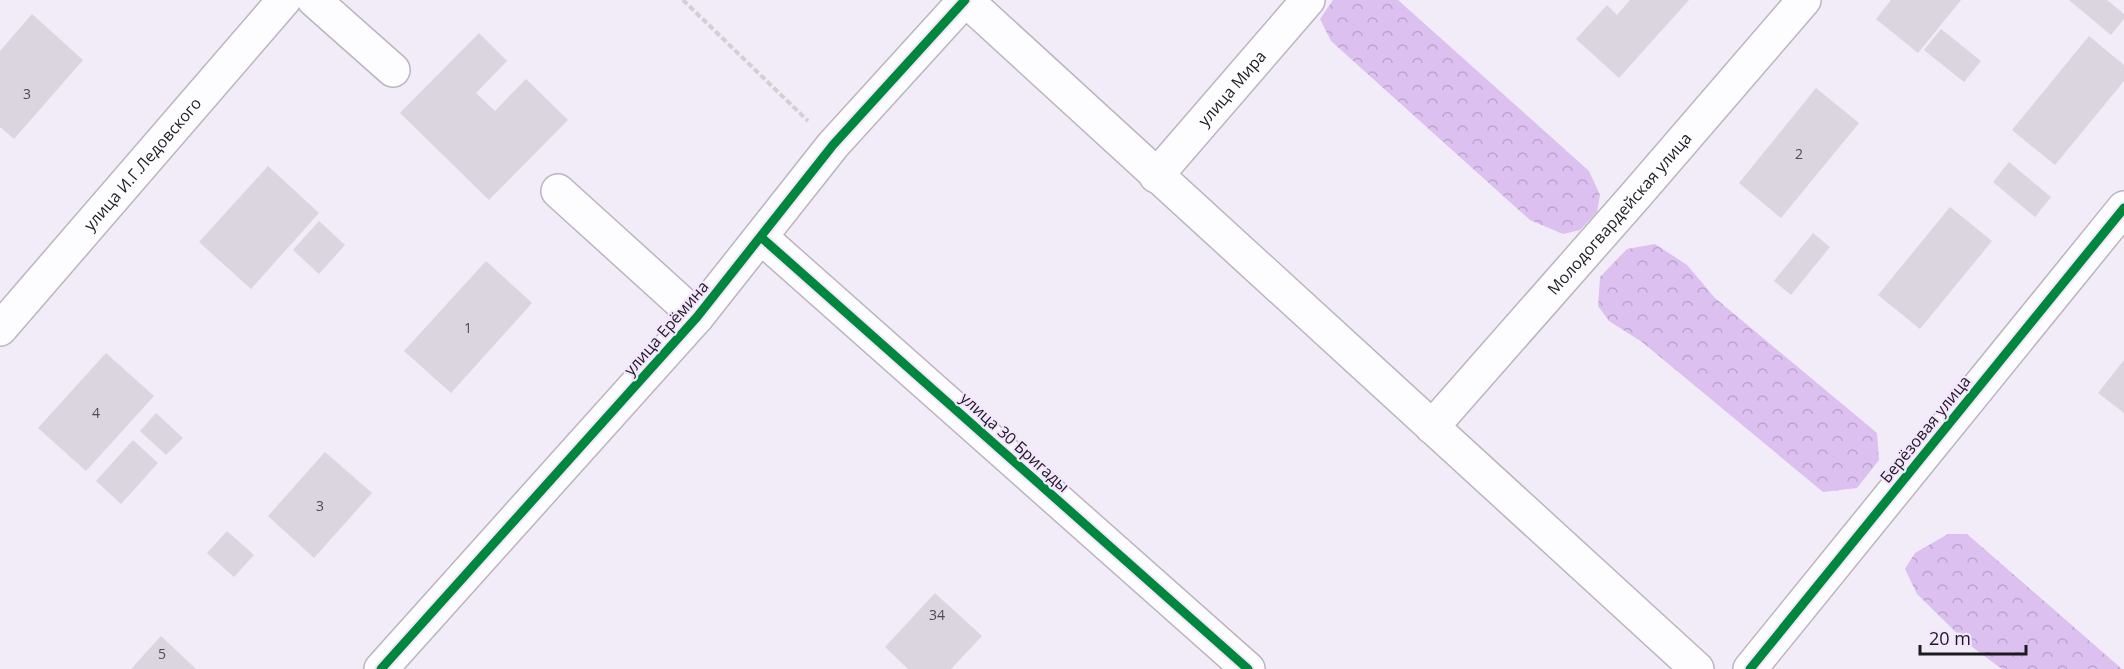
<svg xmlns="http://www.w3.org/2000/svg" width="2124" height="669" font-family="'Open Sans',sans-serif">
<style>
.forest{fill:url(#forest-crowns)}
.building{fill:#dad5df}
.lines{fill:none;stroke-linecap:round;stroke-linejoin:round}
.minor-casing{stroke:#bab5bf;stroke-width:36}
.major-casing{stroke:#bab5bf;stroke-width:36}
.path{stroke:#d2d0d3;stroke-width:4;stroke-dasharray:6 3;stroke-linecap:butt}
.minor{stroke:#fdfcfe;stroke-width:33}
.major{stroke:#fdfcfe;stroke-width:33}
.cycleway-casing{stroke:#f3e6fd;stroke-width:13}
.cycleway{stroke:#00873e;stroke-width:9}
.labels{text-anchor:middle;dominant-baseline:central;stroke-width:4.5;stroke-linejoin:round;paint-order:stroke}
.number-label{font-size:14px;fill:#4f4b53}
.street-label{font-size:16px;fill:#1e1a22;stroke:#f3e6fd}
</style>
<defs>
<pattern id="forest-crowns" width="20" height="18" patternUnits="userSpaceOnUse" patternTransform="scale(1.5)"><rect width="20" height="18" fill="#dbc0f0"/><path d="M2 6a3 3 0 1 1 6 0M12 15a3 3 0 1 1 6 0" fill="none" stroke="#bca4ce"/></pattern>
</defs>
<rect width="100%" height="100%" fill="#f2ebf8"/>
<path class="forest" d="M 1333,0 L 1398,0 L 1589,171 L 1600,195 L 1597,212 L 1580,230 L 1563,234 L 1530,220 L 1331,41 L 1320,19 Z
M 1655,244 L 1687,265 L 1715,298 L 1877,433 L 1879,460 L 1857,488 L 1823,492 L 1642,342 L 1609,321 L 1598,306 L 1600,277 L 1627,249 Z
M 1948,534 L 1967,534 L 2122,669 L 2002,669 L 1968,644 L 1917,594 L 1905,569 L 1915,553 Z"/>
<path class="building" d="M 1630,0 L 1689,0 L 1619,78 L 1576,39 L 1607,5 L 1617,15 Z
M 1891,0 L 1961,0 L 1918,53 L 1876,19 Z
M 2069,0 L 2107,0 L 2124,14 L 2124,19 L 2111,35 Z
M 32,14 L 83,60 L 14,139 L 0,127 L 0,51 Z
M 1941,29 L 1981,61 L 1964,82 L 1924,50 Z
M 479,33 L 507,61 L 476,93 L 495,111 L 526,79 L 568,120 L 489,200 L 400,113 Z
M 2089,36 L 2124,65 L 2124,81 L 2055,165 L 2012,130 Z
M 1816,88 L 1859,123 L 1781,218 L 1739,183 Z
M 2009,162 L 2051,197 L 2035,217 L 1993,182 Z
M 268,166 L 319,213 L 251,289 L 199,242 Z
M 1950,207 L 1992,241 L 1920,329 L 1878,295 Z
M 319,221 L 345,245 L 319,274 L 293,250 Z
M 1813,233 L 1830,247 L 1791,295 L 1774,281 Z
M 486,261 L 532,303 L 451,393 L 404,351 Z
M 106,353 L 154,396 L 86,471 L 38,428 Z
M 2124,360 L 2124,413 L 2098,393 Z
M 156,413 L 183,438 L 166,455 L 140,431 Z
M 133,440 L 158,463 L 121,504 L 96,481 Z
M 325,452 L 372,493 L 314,558 L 268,516 Z
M 227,531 L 254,555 L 234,577 L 207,553 Z
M 935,593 L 982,636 L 951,669 L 908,669 L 885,647 Z
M 161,636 L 196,669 L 131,669 Z"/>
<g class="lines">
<g class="minor-casing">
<g id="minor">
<path d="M 314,0 L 393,70"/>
<path id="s1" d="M 1156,176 L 1308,0"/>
<path d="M 558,191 L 697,317"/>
<path d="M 762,238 L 1248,669"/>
<path id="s2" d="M 0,329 L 284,0"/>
<path id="s3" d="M 1432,427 L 1636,195 L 1804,0"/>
<path d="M 381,669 L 697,317 L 833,145 L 965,0"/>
<path d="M 1750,669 L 2124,208"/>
</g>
</g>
<g class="major-casing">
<path id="major" d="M 966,0 L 1697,669"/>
</g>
<path class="path" d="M 683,0 L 808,121"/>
<use href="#minor" class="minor"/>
<use href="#major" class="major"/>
<g class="cycleway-casing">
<path id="cycleway" d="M 762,238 L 1248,669
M 381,669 L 697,317 L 833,145 L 965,0
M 1750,669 L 2124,208"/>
</g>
<use href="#cycleway" class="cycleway"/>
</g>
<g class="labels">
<g class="number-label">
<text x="27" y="93">3</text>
<text x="1799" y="153">2</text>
<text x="468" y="327">1</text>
<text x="96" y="412">4</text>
<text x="320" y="505">3</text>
<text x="937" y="614">34</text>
<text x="162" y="653">5</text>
</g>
<g class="street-label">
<text stroke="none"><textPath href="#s1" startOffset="116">улица Мира</textPath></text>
<text stroke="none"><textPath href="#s2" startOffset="218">улица И.Г.Ледовского</textPath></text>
<text stroke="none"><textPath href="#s3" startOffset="284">Молодогвардейская улица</textPath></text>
<text transform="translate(666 328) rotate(-49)">улица Ерёмина</text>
<text transform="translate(1925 429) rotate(-51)">Берёзовая улица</text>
<text transform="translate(1015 442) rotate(42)">улица 30 Бригады</text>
</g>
</g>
<path d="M1920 645v9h106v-9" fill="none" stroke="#1e1a22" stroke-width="3"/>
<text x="1929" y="645" font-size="18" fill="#1e1a22" stroke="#f3e6fd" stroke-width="4.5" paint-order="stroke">20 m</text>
</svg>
